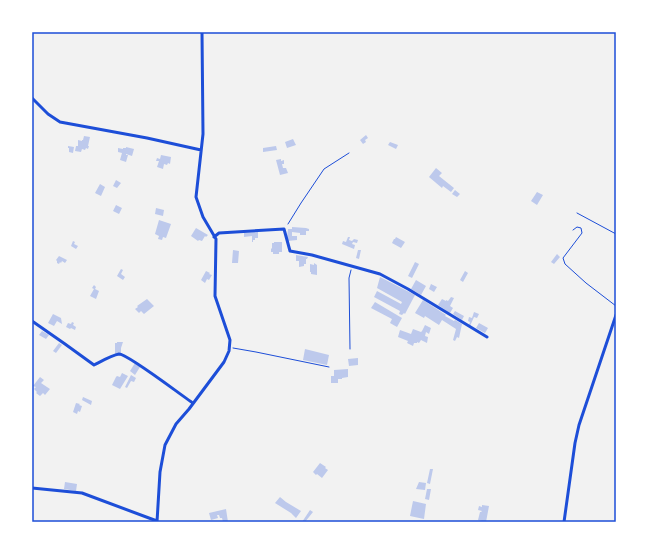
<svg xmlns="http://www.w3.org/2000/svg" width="648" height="554" font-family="Raleway,sans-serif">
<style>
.building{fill:#bdc9ec}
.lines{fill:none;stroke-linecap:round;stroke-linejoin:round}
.path{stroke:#1d4ed8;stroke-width:1}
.minor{stroke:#1d4ed8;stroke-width:3}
.neatline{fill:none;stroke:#1d4ed8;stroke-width:1.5}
</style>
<rect width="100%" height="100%" fill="#f2f2f2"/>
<path class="building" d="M 366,135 L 368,138 L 365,140 L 366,142 L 363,144 L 360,140 Z
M 84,136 L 90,137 L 88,146 L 89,146 L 88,149 L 86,148 L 85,150 L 82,149 L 81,152 L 75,151 L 76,146 L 78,146 L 78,140 L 82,141 L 82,140 L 83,140 Z
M 293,139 L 296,145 L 287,148 L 285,142 Z
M 390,142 L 398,145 L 396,149 L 388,145 Z
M 68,146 L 74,147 L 73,153 L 69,152 L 69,148 L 68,148 Z
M 276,146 L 277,150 L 263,152 L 263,148 Z
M 126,147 L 134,149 L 132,156 L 126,154 L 126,155 L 128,155 L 126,162 L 120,160 L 122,153 L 118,152 L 118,148 L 123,149 L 123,148 L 126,148 Z
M 161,155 L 171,157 L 170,164 L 168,163 L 167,165 L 164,164 L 163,169 L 157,167 L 159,161 L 156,161 L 157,158 L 160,159 Z
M 281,159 L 281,161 L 284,160 L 284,164 L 282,164 L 283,168 L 286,168 L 288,173 L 280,175 L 276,160 Z
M 436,168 L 442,173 L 439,176 L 454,188 L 451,192 L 443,186 L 442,188 L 429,177 Z
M 116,180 L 121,183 L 117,188 L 113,186 Z
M 100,184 L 105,187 L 101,196 L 95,193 Z
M 455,190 L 460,194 L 457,197 L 452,194 Z
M 537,192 L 543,195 L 537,205 L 531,201 Z
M 116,205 L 122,208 L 119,214 L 113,211 Z
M 156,208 L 164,210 L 163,216 L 155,214 Z
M 159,220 L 171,224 L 166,238 L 163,237 L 162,240 L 158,239 L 159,236 L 155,234 Z
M 292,227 L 306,228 L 309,229 L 309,231 L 306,231 L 306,235 L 300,235 L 300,233 L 292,232 L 292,236 L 297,236 L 297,240 L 288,241 L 287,237 L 288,229 L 292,229 Z
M 196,228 L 208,235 L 206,237 L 205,236 L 202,241 L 199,240 L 198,241 L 191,236 Z
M 258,232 L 258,238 L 255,238 L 255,240 L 253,240 L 253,242 L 252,242 L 252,236 L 244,237 L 244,233 Z
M 348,237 L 350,237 L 349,240 L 352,241 L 354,239 L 358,240 L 357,243 L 353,242 L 352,244 L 355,245 L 354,249 L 342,244 L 343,241 L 346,242 Z
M 396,237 L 405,242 L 401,248 L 392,243 L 394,239 L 395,239 Z
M 73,241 L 75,242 L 74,244 L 78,246 L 76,249 L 71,246 Z
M 274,242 L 282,242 L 282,252 L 279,252 L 279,254 L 273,254 L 273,252 L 271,252 L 271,248 L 272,249 L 272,243 L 274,243 Z
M 233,250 L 239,251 L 238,263 L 232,263 Z
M 358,250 L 361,250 L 359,259 L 356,258 Z
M 557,254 L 560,257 L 554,264 L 551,262 Z
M 296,255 L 308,257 L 307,259 L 306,259 L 306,264 L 304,264 L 304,266 L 299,267 L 299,261 L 296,261 Z
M 59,256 L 67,260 L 65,263 L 62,261 L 61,263 L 60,262 L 59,264 L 57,263 L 57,261 L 56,260 Z
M 415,262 L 419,264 L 412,278 L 408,276 Z
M 314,263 L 317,265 L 317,275 L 311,274 L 311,272 L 310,272 L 310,264 L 314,265 Z
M 121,269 L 123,270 L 121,274 L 125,277 L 123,280 L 117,276 Z
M 206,271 L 210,273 L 209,274 L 212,275 L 209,280 L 207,279 L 205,283 L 201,280 Z
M 465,271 L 468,273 L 463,282 L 460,280 Z
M 380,277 L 415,295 L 405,314 L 404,313 L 402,315 L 399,314 L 400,311 L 374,297 L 377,291 L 401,304 L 402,302 L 377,288 Z
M 416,280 L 426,286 L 421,295 L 411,289 Z
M 431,284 L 437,287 L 434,292 L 429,289 Z
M 94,285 L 96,287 L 95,289 L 99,291 L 96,299 L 90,296 L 94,289 L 92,288 Z
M 451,297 L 454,298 L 450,306 L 453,308 L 450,313 L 438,305 L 442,299 L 446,301 L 446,300 L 448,301 Z
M 147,299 L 154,306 L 144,314 L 141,311 L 139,313 L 135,309 L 138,307 L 137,306 Z
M 423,300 L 446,315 L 445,316 L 454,321 L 455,320 L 462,324 L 459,338 L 457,337 L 455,341 L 453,340 L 456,329 L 442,320 L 439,325 L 425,316 L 424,318 L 415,313 Z
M 375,302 L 402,318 L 397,327 L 390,323 L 392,319 L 371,308 Z
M 455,311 L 464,316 L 462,320 L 453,314 Z
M 474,312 L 479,314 L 477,318 L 474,317 L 470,326 L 469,325 L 470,322 L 468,321 L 469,317 L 472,318 Z
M 53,314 L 61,318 L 62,324 L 57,321 L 54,326 L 48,323 Z
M 72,322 L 74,323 L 73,325 L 76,327 L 75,330 L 71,328 L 70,329 L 66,327 L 68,323 L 71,324 Z
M 479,323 L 488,328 L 485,333 L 476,328 Z
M 425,325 L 431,328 L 429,334 L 426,332 L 425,336 L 428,337 L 427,343 L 421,340 L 419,343 L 417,342 L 417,343 L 414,343 L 413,346 L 407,343 L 408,341 L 398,337 L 400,330 L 411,334 L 413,329 L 421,332 L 422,331 Z
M 42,331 L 49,335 L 46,339 L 39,335 Z
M 117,342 L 123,342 L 121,348 L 121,353 L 115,354 L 115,343 L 117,343 Z
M 59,343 L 62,345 L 56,353 L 53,351 Z
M 305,349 L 329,355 L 327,365 L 303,360 Z
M 358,358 L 358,365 L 349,366 L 348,359 Z
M 135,363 L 140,367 L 135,375 L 130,371 Z
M 348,369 L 348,377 L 342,378 L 342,379 L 338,379 L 338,383 L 331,383 L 331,376 L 334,376 L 334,370 Z
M 122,373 L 128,376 L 120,389 L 112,385 L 116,377 L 117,376 L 120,377 Z
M 131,375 L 136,378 L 134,382 L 131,381 L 127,388 L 125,387 Z
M 40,377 L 44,380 L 41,383 L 50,389 L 45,395 L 43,393 L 40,396 L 36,393 L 37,392 L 34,389 L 36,387 L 33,386 Z
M 83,397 L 92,401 L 91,405 L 82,400 Z
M 76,403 L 80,404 L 79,405 L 82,406 L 80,412 L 78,411 L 77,414 L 73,412 Z
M 320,463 L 326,467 L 325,468 L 328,470 L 322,478 L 317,474 L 316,475 L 313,472 Z
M 430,469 L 433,469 L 430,484 L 427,483 Z
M 65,482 L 77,484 L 76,491 L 64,489 Z
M 419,482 L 426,483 L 425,490 L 416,489 Z
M 427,489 L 431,489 L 429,500 L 425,499 Z
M 280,497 L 286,502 L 301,511 L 296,518 L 291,513 L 275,503 Z
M 413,501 L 426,504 L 424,519 L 410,516 Z
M 482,505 L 489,506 L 486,522 L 478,520 L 480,512 L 481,512 L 482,511 L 478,510 L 479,506 L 482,507 Z
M 226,509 L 228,522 L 223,522 L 222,518 L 220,518 L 219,515 L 217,515 L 218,518 L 211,520 L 209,513 Z
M 310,510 L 313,512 L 305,522 L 302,522 Z"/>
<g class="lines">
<path class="path" d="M 577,213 L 616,234
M 288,224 L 301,203 L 324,169 L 349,153
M 573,230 L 577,227 L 581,228 L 582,233 L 563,258 L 565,264 L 586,283 L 616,306
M 233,348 L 256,352 L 329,367
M 350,349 L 349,278 L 351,270"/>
<path class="minor" d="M 32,98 L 48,114 L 60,122 L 147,138 L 201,150
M 214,237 L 219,233 L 284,229 L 290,251 L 312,255 L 380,274 L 408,289 L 487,337
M 32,321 L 65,344 L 94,365 C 100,362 112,355 119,354 C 128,354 182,396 193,403
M 32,488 L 82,493 L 157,521
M 157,522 L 160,472 L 165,445 L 176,424 L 189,409 L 224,362 L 229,351 L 230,340 L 215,296 L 216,239 L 203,217 L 196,197 L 203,134 L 202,32
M 564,522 L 575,443 L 579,425 L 616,315"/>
</g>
<rect width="648" height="554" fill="none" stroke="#ffffff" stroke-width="66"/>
<rect x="33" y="33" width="582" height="488" class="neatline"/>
</svg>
